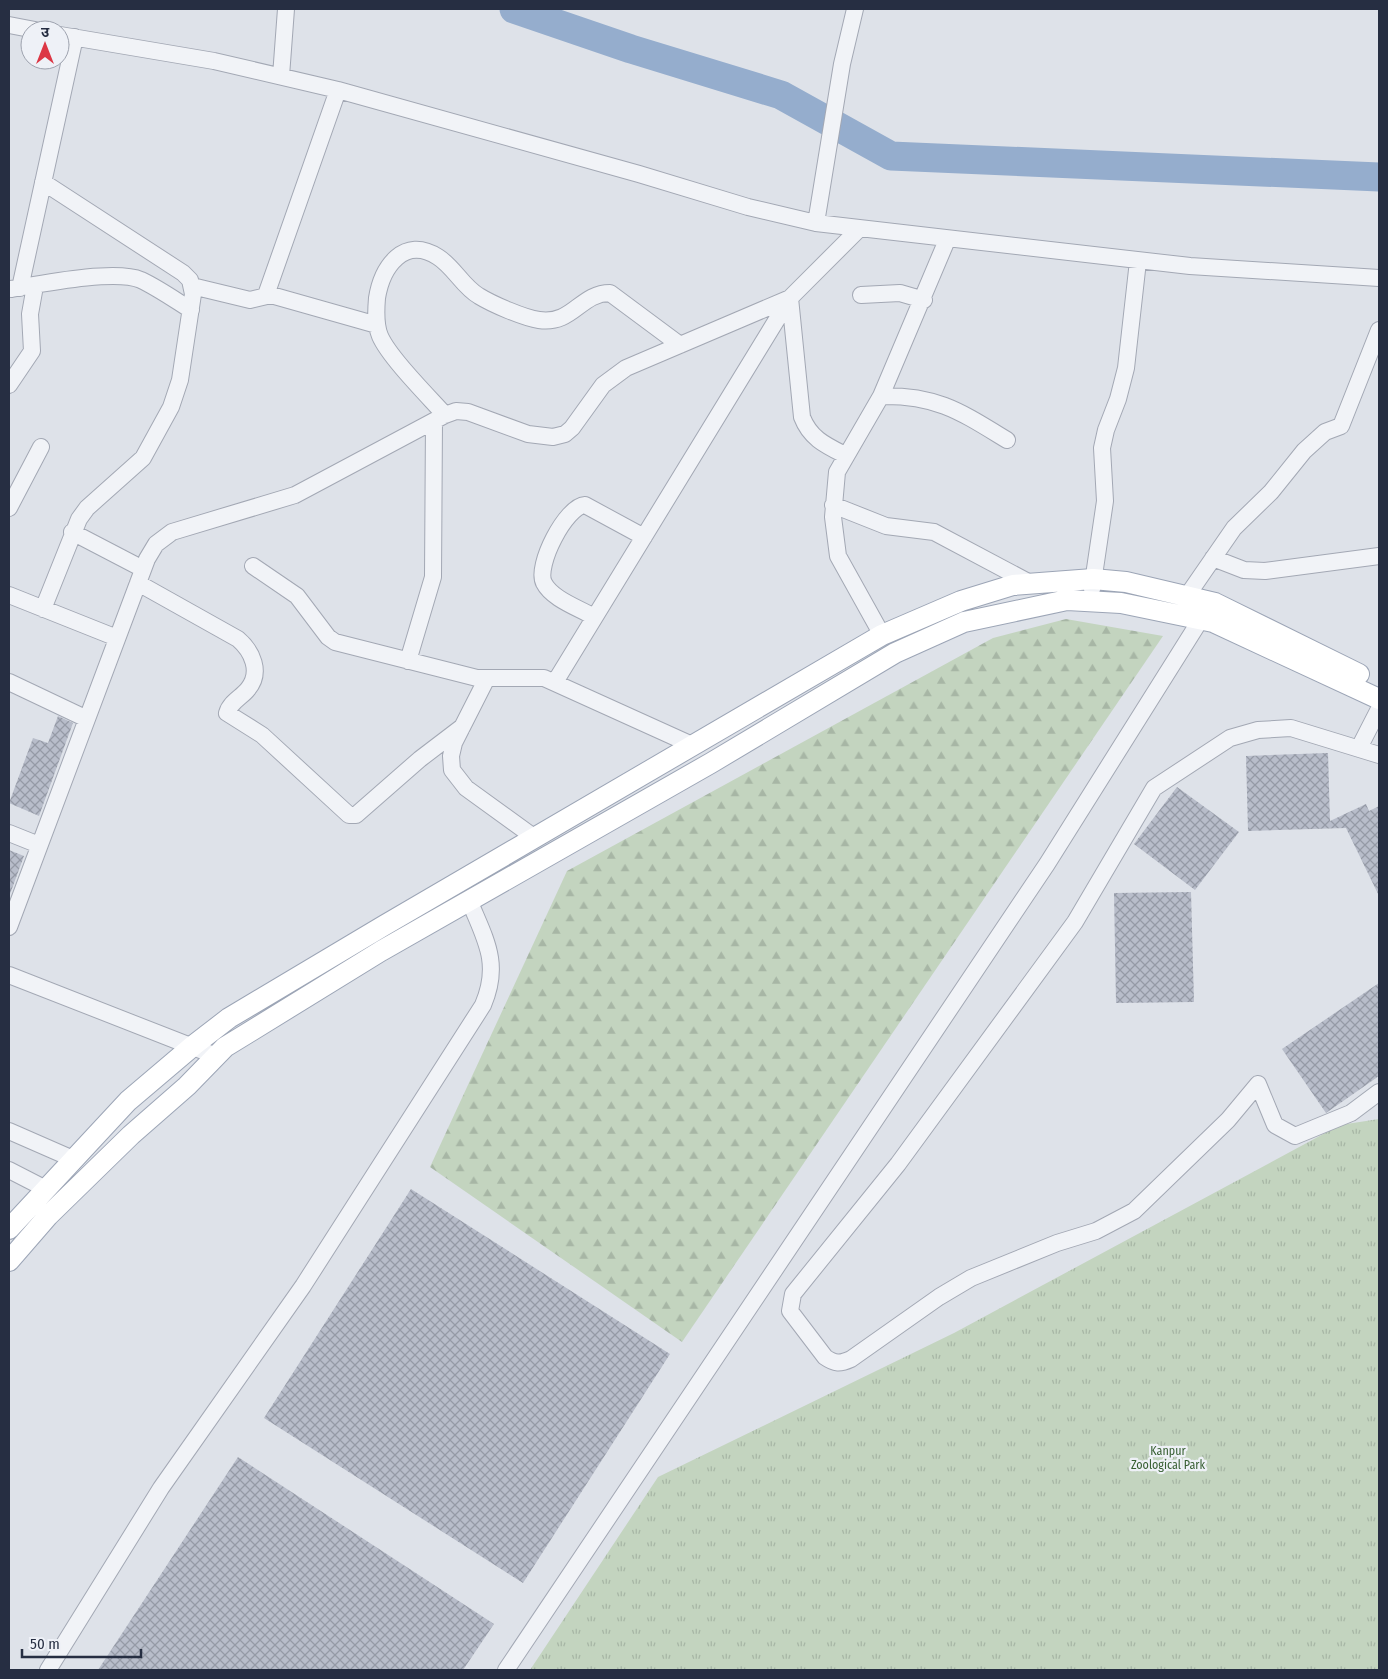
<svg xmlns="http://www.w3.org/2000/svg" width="1388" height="1679" font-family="'Fira Sans Condensed','Noto Sans Devanagari',sans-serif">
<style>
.grass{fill:url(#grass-tufts)}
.forest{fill:url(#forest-firs)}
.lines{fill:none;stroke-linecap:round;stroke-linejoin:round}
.river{stroke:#95adcd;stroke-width:29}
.building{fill:url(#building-cross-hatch)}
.minor-casing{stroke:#a3a8b4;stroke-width:18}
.major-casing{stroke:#9ca5b6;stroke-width:22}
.minor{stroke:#f1f3f7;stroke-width:16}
.major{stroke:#fff;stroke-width:20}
.labels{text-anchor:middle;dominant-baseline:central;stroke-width:4.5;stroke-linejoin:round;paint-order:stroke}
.park-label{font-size:12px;fill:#375f32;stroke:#eef1f7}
</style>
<defs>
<pattern id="grass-tufts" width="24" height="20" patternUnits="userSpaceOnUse" patternTransform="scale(1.25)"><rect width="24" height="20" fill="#c3d4bf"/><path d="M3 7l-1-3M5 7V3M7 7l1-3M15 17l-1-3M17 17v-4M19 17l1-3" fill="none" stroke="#a7b6a5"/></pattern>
<pattern id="forest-firs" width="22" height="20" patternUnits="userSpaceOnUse" patternTransform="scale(1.25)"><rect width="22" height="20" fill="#c3d4bf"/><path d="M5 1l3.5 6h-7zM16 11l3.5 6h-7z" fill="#a7b6a5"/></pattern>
<pattern id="building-cross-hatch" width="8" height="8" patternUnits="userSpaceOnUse" patternTransform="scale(1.25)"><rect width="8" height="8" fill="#b8bdca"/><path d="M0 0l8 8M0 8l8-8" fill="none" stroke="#959aa6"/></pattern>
</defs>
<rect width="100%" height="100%" fill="#dee2e9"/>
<path class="grass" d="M 1379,1119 L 1379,1670 L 530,1670 L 658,1477 L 954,1333 L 1340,1125 Z"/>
<path class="forest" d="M 1066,619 L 1163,636 L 682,1342 L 430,1167 L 567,871 L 993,638 Z"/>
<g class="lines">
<path class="river" d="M 514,9 L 631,49 L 781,95 L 891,156 L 1379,177"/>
</g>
<path class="building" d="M 58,716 L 73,723 L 39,816 L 9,803 L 33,738 L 48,743 Z
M 1328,753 L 1330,821 L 1366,804 L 1369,811 L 1379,806 L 1379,896 L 1346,828 L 1248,831 L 1246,756 Z
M 1177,787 L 1239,832 L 1195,890 L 1134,844 Z
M 9,850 L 24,856 L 10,894 L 9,894 Z
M 1191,892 L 1194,1002 L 1116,1003 L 1114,893 Z
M 1379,983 L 1379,1076 L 1326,1113 L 1282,1049 Z
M 411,1189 L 670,1354 L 523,1583 L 264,1418 Z
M 238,1457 L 494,1624 L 463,1670 L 98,1670 Z"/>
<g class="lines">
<g class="minor-casing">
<path id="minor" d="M 9,25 L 35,30
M 60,35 L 214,61 L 338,90 L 639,174 L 748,207 L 816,223 L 1190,266 L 1379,278
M 281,76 L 286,9
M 43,182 L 183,273 L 190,280 L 193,294 L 180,380 L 171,407 L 143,458 L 87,508 L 79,519 L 43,609
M 816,223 L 842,64 L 855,9
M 192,286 L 250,300 L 271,295 L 377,325
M 20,288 L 75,37
M 11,289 C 41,284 115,269 141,280 C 158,288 175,300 191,310
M 266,295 L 338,90
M 861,295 L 900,293 L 924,300
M 790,298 L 802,417 C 810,438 825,445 845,455
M 9,385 L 32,351 L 30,314 L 35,286
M 881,396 C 937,395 961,412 1007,440
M 445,415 C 428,396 389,357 380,336 C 375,324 376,310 377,298 C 382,267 404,235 438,257 C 454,267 463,287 479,296 C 492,304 524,318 539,320 C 573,325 580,293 610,293 L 680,345
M 833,505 L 886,526 L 934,532 L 1030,583
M 9,508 L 41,447
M 72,532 L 143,569
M 1213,558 L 1244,570 L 1265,571 L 1379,556
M 253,566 L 297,596 L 328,637 L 335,642 L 477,678 L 544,678 L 692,745
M 138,583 L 238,639 C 252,651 262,672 248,689 C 242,697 230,702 227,713 L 262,735 L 349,815 L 356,815 L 420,759 L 462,727
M 1092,589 L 1105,501 L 1102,448 L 1106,430 L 1118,399 L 1126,368 L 1138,261
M 9,595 L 117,638
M 1187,596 L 1234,528 L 1271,492 L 1304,451 L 1325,432 L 1341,426 L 1379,330
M 594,617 C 579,608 552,599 544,583 C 535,566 566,506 585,505 L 644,537
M 882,635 L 838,556 L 833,517 L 837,472 L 881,396 L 947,240
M 408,661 L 433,577 L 434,421
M 486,680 L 454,743 L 451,756 L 452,770 L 466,788 L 535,838
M 9,682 L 87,719
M 555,682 L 790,298 L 858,230
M 1359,748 L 1379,709
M 1379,755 L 1291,728 L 1258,730 L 1230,738 L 1154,788 L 1075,922 L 898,1164 L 793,1294 L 790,1311 L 825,1357 C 835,1364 840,1364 851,1359 L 939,1297 L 971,1278 L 1057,1243 L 1096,1231 L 1134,1211 L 1228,1120 L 1258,1084 L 1275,1125 L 1295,1136 L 1351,1113 L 1379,1092
M 9,833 L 39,845
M 9,927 L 147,559 L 156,544 L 172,532 L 295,495 L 445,415 L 456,411 L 468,412 L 528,434 L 553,437 L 565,434 L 572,428 L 603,385 L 626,368 L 790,298
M 9,975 L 216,1056
M 9,1131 L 73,1159
M 9,1170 L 46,1189
M 48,1670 L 161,1488 L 303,1286 L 483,1005 C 501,963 485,939 469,900
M 506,1670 L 1047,864 L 1201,619"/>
</g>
<g class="major-casing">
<path id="major" d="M 9,1229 L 128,1101 L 194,1045 L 229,1018 L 385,925 L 882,635 L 961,601 L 1013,585 L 1093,579 L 1126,582 L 1215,603 L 1359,674
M 9,1261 L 48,1216 L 131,1135 L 187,1086 L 225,1047 L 381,951 L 711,763 L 895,653 L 964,622 L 1067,600 L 1121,603 L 1213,622 L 1379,699"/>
</g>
<use href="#minor" class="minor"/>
<use href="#major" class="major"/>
</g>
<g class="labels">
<g class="park-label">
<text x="1168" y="1451">Kanpur<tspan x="1168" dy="14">Zoological Park</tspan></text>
</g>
</g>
<rect width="1388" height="1679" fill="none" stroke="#262e42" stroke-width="20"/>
<g transform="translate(45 45)"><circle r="24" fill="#eef1f7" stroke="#9ea3af"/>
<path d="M0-4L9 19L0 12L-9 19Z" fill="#dc3644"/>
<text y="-8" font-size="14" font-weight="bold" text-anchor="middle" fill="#262e42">उ</text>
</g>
<path d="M22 1649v8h119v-8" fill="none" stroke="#262e42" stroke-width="2.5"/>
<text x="30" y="1649" font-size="15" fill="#262e42" stroke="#eef1f7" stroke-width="4" paint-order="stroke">50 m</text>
</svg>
